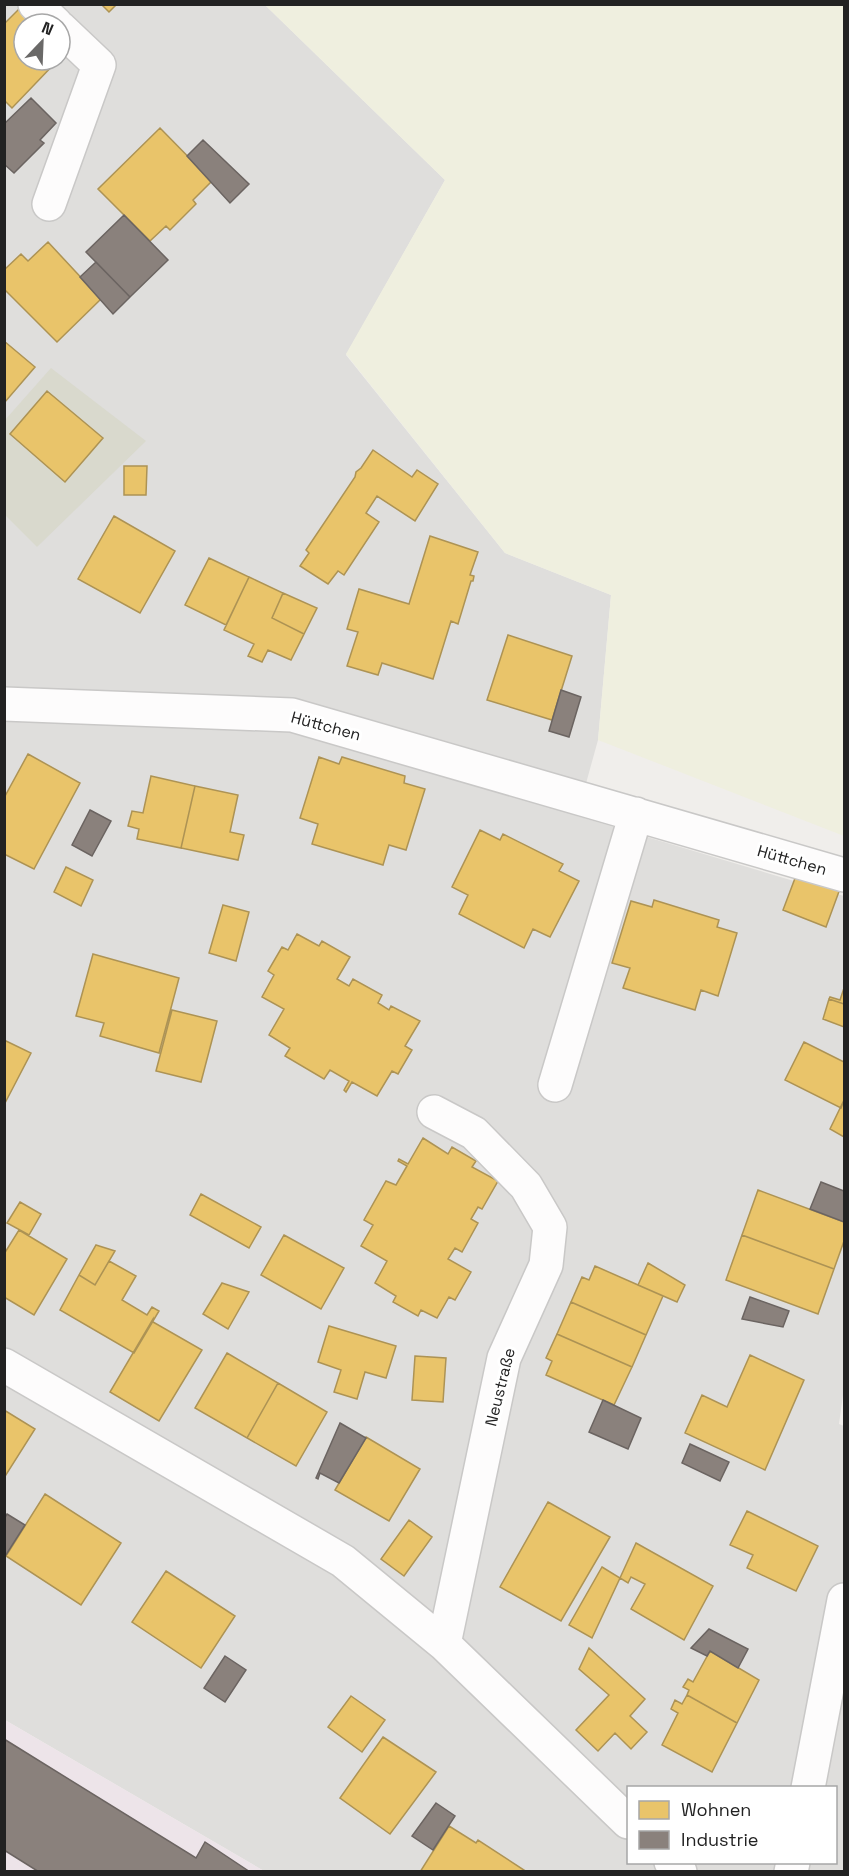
<svg xmlns="http://www.w3.org/2000/svg" width="849" height="1876" font-family="'Space Grotesk',sans-serif">
<style>
.residential{fill:#dfdedc;fill-rule:evenodd}
.industrial{fill:#ede4e9}
.construction{fill:#d9d9cd}
.farmland{fill:#efefdf}
.homes{fill:#e9c46a;stroke:#ad9354;stroke-width:1.5}
.industry{fill:#8a817c;stroke:#6b6461;stroke-width:1.5}
.lines{fill:none;stroke-linecap:round;stroke-linejoin:round}
.minor-casing{stroke:#c9c8c7;stroke-width:36}
.minor{stroke:#fdfcfc;stroke-width:33}
.labels{text-anchor:middle;dominant-baseline:central;stroke-width:6;stroke-linejoin:round;paint-order:stroke}
.street-label{font-size:16px;fill:#222;stroke:#fff}
</style>
<rect width="100%" height="100%" fill="#f0eeeb"/>
<path class="residential" d="M 5,5 L 265,5 L 445,180 L 346,355 L 505,553 L 611,595 L 598,740 L 577,816 L 844,896 L 844,1388 L 839,1424 L 844,1426 L 844,1871 L 264,1871 L 5,1720 ZM 24,24 L 60,24 L 60,60 L 24,60 ZM 628,1788 L 836,1788 L 836,1862 L 628,1862 Z"/>
<path class="industrial" d="M 5,1720 L 264,1871 L 5,1871 Z"/>
<path class="construction" d="M 51,368 L 146,441 L 37,547 L 5,515 L 5,420 Z"/>
<path class="farmland" d="M 265,5 L 844,5 L 844,836 L 598,740 L 611,595 L 505,553 L 346,354 L 445,180 Z"/>
<path class="homes" d="M 101,4 L 117,4 L 109,12 Z
M 21,7 L 38,24 L 24,24 L 24,60 L 58,60 L 12,108 L 4,100 L 4,24 Z
M 160,128 L 212,181 L 193,200 L 196,204 L 170,230 L 166,226 L 150,241 L 98,189 Z
M 48,242 L 101,299 L 57,342 L 4,289 L 4,270 L 21,254 L 28,261 Z
M 4,341 L 35,367 L 5,402 L 4,401 Z
M 47,391 L 103,438 L 65,482 L 10,434 Z
M 373,450 L 412,477 L 417,470 L 438,484 L 415,521 L 377,496 L 366,513 L 379,522 L 344,575 L 338,571 L 328,584 L 300,566 L 309,553 L 306,550 L 355,477 L 356,472 L 361,468 Z
M 124,466 L 147,466 L 146,495 L 124,495 Z
M 114,516 L 175,551 L 140,613 L 78,579 Z
M 430,536 L 478,552 L 470,575 L 474,576 L 473,581 L 471,581 L 458,624 L 451,621 L 433,679 L 382,663 L 378,675 L 347,666 L 358,632 L 347,629 L 359,589 L 409,604 Z
M 209,558 L 249,577 L 226,625 L 185,605 Z
M 249,577 L 283,593 L 272,618 L 304,634 L 291,660 L 268,650 L 262,662 L 248,656 L 254,644 L 224,630 Z
M 283,593 L 317,608 L 304,634 L 272,618 Z
M 508,635 L 572,656 L 552,720 L 487,700 Z
M 28,754 L 80,783 L 34,869 L 4,854 L 4,798 Z
M 319,757 L 339,764 L 342,757 L 405,776 L 404,783 L 425,789 L 406,850 L 389,845 L 383,865 L 312,844 L 318,824 L 300,818 Z
M 151,776 L 195,786 L 181,848 L 137,839 L 139,829 L 128,826 L 132,811 L 143,813 Z
M 195,786 L 238,795 L 230,832 L 244,835 L 238,860 L 181,848 Z
M 480,830 L 500,840 L 503,834 L 563,864 L 559,871 L 579,881 L 550,937 L 533,929 L 524,948 L 459,914 L 468,895 L 452,887 Z
M 66,867 L 93,880 L 81,906 L 54,892 Z
M 797,873 L 841,886 L 826,927 L 783,910 Z
M 654,900 L 719,920 L 717,927 L 737,933 L 718,996 L 701,990 L 695,1010 L 623,988 L 630,968 L 612,963 L 631,901 L 652,907 Z
M 223,905 L 249,912 L 236,961 L 209,953 Z
M 297,934 L 319,946 L 322,941 L 350,957 L 337,979 L 349,986 L 353,979 L 382,995 L 378,1003 L 389,1010 L 391,1006 L 420,1021 L 405,1046 L 412,1050 L 398,1074 L 392,1071 L 377,1096 L 352,1082 L 346,1092 L 344,1090 L 349,1081 L 330,1070 L 324,1079 L 285,1056 L 290,1048 L 269,1035 L 284,1009 L 262,997 L 274,975 L 268,971 L 282,947 L 288,950 Z
M 93,954 L 179,978 L 159,1053 L 100,1036 L 104,1023 L 76,1016 Z
M 844,988 L 844,1004 L 829,999 L 830,997 L 840,1000 Z
M 829,999 L 844,1004 L 844,1027 L 823,1019 Z
M 172,1010 L 217,1021 L 201,1082 L 156,1071 Z
M 4,1040 L 31,1053 L 4,1105 Z
M 804,1042 L 844,1062 L 844,1100 L 841,1108 L 785,1080 Z
M 844,1100 L 844,1137 L 830,1129 Z
M 423,1138 L 448,1154 L 452,1147 L 476,1161 L 472,1167 L 498,1181 L 482,1209 L 478,1207 L 471,1219 L 478,1223 L 462,1252 L 455,1248 L 448,1259 L 471,1272 L 455,1300 L 449,1297 L 437,1318 L 421,1310 L 418,1316 L 393,1302 L 396,1296 L 375,1283 L 387,1261 L 361,1246 L 373,1225 L 364,1220 L 386,1181 L 396,1185 L 407,1166 L 398,1161 L 399,1159 L 408,1164 Z
M 758,1190 L 844,1222 L 844,1241 L 834,1269 L 742,1235 Z
M 201,1194 L 261,1227 L 249,1248 L 190,1215 Z
M 20,1202 L 41,1214 L 29,1235 L 7,1223 Z
M 19,1230 L 67,1259 L 34,1315 L 4,1297 L 4,1254 Z
M 284,1235 L 344,1268 L 321,1309 L 261,1275 Z
M 742,1235 L 834,1269 L 818,1314 L 726,1280 Z
M 96,1245 L 115,1251 L 95,1285 L 79,1275 Z
M 109,1261 L 136,1276 L 122,1300 L 147,1315 L 152,1307 L 159,1311 L 134,1353 L 60,1310 L 79,1275 L 95,1285 Z
M 648,1263 L 685,1285 L 677,1302 L 638,1285 Z
M 595,1266 L 663,1296 L 646,1335 L 571,1302 L 582,1277 L 589,1280 Z
M 222,1283 L 249,1292 L 228,1329 L 203,1314 Z
M 571,1302 L 646,1335 L 632,1367 L 557,1334 Z
M 153,1319 L 153,1322 L 202,1350 L 159,1421 L 110,1392 Z
M 329,1326 L 396,1346 L 386,1378 L 365,1372 L 357,1399 L 334,1392 L 341,1370 L 318,1362 Z
M 557,1334 L 632,1367 L 614,1405 L 546,1375 L 552,1361 L 546,1358 Z
M 227,1353 L 278,1383 L 247,1438 L 195,1408 Z
M 750,1355 L 804,1380 L 765,1470 L 685,1433 L 702,1395 L 727,1407 Z
M 415,1356 L 446,1358 L 443,1402 L 412,1400 Z
M 278,1383 L 327,1412 L 296,1466 L 247,1438 Z
M 4,1410 L 35,1429 L 4,1478 Z
M 366,1437 L 420,1469 L 389,1521 L 335,1490 Z
M 45,1494 L 121,1543 L 81,1605 L 6,1556 Z
M 548,1502 L 610,1537 L 561,1621 L 500,1587 Z
M 747,1511 L 818,1546 L 796,1591 L 747,1568 L 753,1555 L 730,1545 Z
M 409,1520 L 432,1537 L 404,1576 L 381,1559 Z
M 636,1543 L 713,1586 L 684,1640 L 631,1609 L 645,1584 L 631,1577 L 628,1583 L 620,1578 Z
M 602,1567 L 620,1578 L 592,1638 L 569,1625 Z
M 166,1571 L 235,1616 L 201,1668 L 132,1622 Z
M 589,1648 L 645,1699 L 630,1716 L 647,1732 L 631,1749 L 615,1733 L 598,1751 L 576,1730 L 609,1695 L 579,1669 Z
M 710,1651 L 759,1680 L 737,1723 L 687,1695 L 689,1690 L 683,1687 L 688,1679 L 693,1682 Z
M 687,1695 L 737,1723 L 712,1772 L 662,1745 L 678,1713 L 671,1709 L 675,1700 L 682,1704 Z
M 351,1696 L 385,1720 L 362,1752 L 328,1727 Z
M 383,1737 L 436,1772 L 390,1834 L 340,1798 Z
M 449,1826 L 476,1843 L 478,1840 L 527,1872 L 420,1872 Z"/>
<path class="industry" d="M 31,98 L 56,123 L 40,140 L 44,143 L 14,173 L 4,164 L 4,124 Z
M 203,140 L 249,184 L 230,203 L 187,156 Z
M 124,215 L 168,260 L 130,297 L 86,252 Z
M 96,262 L 130,297 L 113,314 L 80,277 Z
M 561,690 L 581,697 L 569,737 L 549,731 Z
M 90,810 L 111,821 L 92,856 L 72,845 Z
M 821,1182 L 844,1191 L 844,1222 L 810,1209 Z
M 750,1297 L 789,1311 L 783,1327 L 742,1319 Z
M 603,1400 L 641,1418 L 628,1449 L 589,1432 Z
M 340,1423 L 366,1438 L 339,1483 L 320,1473 L 318,1479 L 316,1478 Z
M 690,1444 L 729,1462 L 720,1481 L 682,1463 Z
M 7,1514 L 25,1525 L 4,1558 L 4,1519 Z
M 709,1629 L 748,1649 L 738,1668 L 710,1651 L 707,1656 L 691,1648 Z
M 225,1656 L 246,1670 L 225,1702 L 204,1688 Z
M 4,1739 L 196,1858 L 205,1842 L 250,1872 L 39,1872 L 4,1850 Z
M 436,1803 L 455,1816 L 433,1850 L 412,1836 Z"/>
<g class="lines">
<g class="minor-casing">
<path id="minor" d="M 35,4 L 56,24
M 49,204 L 99,65 L 60,28
M 4,704 L 292,715 L 844,875
M 555,1085 L 636,814
M 434,1112 L 474,1133 L 526,1186 L 550,1227 L 546,1265 L 504,1358 L 444,1644
M 4,1365 L 343,1561 L 444,1644 L 628,1822
M 808,1788 L 844,1600
M 671,1862 L 680,1872
M 791,1872 L 793,1862"/>
</g>
<use href="#minor" class="minor"/>
</g>
<g class="labels">
<g class="street-label">
<text transform="translate(326 726) rotate(15)">Hüttchen</text>
<text transform="translate(792 860) rotate(16)">Hüttchen</text>
<text transform="translate(500 1387) rotate(-76)">Neustraße</text>
</g>
</g>
<rect width="849" height="1876" fill="none" stroke="#222222" stroke-width="12"/>
<rect x="627" y="1786" width="210" height="78" fill="#ffffff" stroke="#a7a7a7" stroke-width="1.5"/>
<rect x="639" y="1801" width="30" height="18" fill="#e9c46a" stroke="#a7a7a7" stroke-width="1.5"/>
<text x="681" y="1816" font-size="18" fill="#222222">Wohnen</text>
<rect x="639" y="1831" width="30" height="18" fill="#8a817c" stroke="#a7a7a7" stroke-width="1.5"/>
<text x="681" y="1846" font-size="18" fill="#222222">Industrie</text>
<g transform="translate(42 42) rotate(23)"><circle r="28" fill="#ffffff" stroke="#a7a7a7" stroke-width="1.5"/>
<path d="M0-4.5L10 22L0 15L-10 22Z" fill="#6a6968"/>
<text y="-9" font-size="16" font-weight="bold" text-anchor="middle" fill="#222222">N</text>
</g>
</svg>
